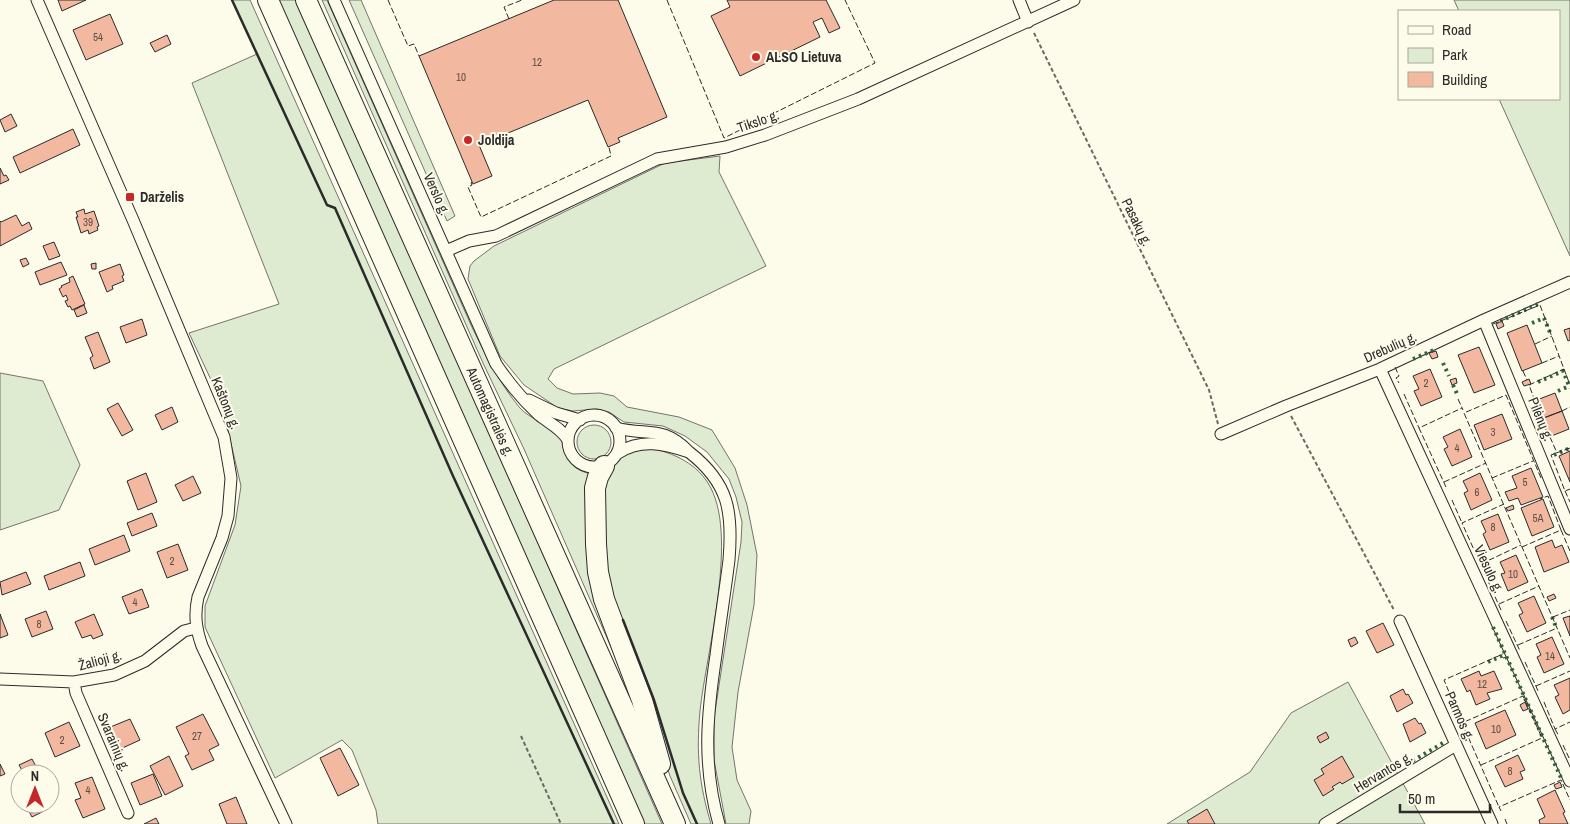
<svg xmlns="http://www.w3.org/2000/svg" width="1570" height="824" font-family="'Archivo Narrow',sans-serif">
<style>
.green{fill:#deebd1;stroke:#74746e}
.building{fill:#f2b8a0;stroke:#2b2b2b}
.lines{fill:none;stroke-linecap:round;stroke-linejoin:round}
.minor-casing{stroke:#2b2b2b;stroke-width:13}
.motorway-casing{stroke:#2b2b2b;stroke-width:22}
.path{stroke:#6a6964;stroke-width:2;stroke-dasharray:4 2.5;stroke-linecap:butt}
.minor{stroke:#fdfbea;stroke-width:11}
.motorway{stroke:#fdfbea;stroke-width:20}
.hedge{stroke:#34623c;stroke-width:4;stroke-dasharray:2.5 4;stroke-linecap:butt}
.fence{stroke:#2b2b2b;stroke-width:1;stroke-dasharray:6 2.5;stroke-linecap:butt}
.wall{stroke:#2b2b2b;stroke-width:2.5}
.poi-dot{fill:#c62828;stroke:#fdfbea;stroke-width:2}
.labels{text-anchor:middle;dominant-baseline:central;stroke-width:4;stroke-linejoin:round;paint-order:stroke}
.number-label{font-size:11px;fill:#5d4e48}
.poi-label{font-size:14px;font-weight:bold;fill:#2b2b2b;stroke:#fdfbea;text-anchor:start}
.street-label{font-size:14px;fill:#2b2b2b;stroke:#fdfbea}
</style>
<rect width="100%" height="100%" fill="#fdfbea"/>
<path class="green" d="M 232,0 L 250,0 L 619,824 L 378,824 L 376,810 L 352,750 L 342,740 L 275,778 L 205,627 L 205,606 L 235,525 L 241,486 L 221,401 L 189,333 L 279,304 L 192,83 L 257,54 Z
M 277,0 L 298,0 L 662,824 L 643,824 Z
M 322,0 L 327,0 L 471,325 C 485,354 499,383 520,408 C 530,419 548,424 558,435 C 571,453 562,467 591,474 L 589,520 L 636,704 L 524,449 L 483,363 Z
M 349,0 L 361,0 L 455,216 L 447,221 Z
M 1454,0 L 1570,0 L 1570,256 L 1499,99 L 1559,99 L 1559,11 L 1459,11 Z
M 720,156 L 719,172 L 766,266 L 554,369 L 548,379 L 557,388 L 573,394 L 600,393 L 614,396 L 627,407 L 679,417 L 712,430 L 735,468 L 747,505 L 757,555 L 754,605 L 738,692 L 732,747 L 737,780 L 751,811 L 749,824 L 726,824 L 714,760 L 714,718 L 741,542 L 742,522 L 736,497 L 729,479 L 707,452 L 685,436 L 663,426 L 624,422 L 609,412 L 597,409 L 573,411 L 558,408 L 524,385 L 500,356 L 468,279 L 470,266 L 474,261 L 494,246 L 665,163 Z
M 0,373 L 43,381 L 80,465 L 59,510 L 0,530 Z
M577 442a17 17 0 1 1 34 0a17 17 0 1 1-34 0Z
M 644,447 C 669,451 694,461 708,483 C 740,533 706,653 700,711 C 696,753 699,784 711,824 L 691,824 L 670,776 L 606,587 L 600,489 L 613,465 L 625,454 Z
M 1348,682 L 1425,824 L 1167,824 L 1250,772 L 1291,713 Z"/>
<path class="building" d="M 58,0 L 86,0 L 62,11 Z
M 554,0 L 618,0 L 667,117 L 618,138 L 620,142 L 608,147 L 588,100 L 479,145 L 492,176 L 473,184 L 419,56 Z
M 727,0 L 826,0 L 840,28 L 829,33 L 822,18 L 813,22 L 820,37 L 740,76 L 711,16 L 730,7 Z
M 110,14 L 123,44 L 86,60 L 73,30 Z
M 167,35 L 171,44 L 155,52 L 150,43 Z
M 11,114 L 17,126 L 5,132 L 0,120 Z
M 73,129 L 80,145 L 20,173 L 13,157 Z
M 0,168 L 4,176 L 6,175 L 9,180 L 0,184 Z
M 84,209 L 85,214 L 94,211 L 99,226 L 97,227 L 98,230 L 89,234 L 88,230 L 81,233 L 76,217 L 78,217 L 76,212 Z
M 16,215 L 22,226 L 29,222 L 32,229 L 0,246 L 0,221 L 1,222 Z
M 54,242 L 60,256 L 49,260 L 43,246 Z
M 26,258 L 29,264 L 23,267 L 20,260 Z
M 61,262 L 67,275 L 40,285 L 35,272 Z
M 96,263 L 96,269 L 92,269 L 91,264 Z
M 120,264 L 124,275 L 122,276 L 124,281 L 112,286 L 113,289 L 107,292 L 99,272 Z
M 73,276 L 85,304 L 72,310 L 70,306 L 68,307 L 65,301 L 68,300 L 66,295 L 63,297 L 59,289 L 62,287 L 61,286 L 70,282 L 69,278 Z
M 84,305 L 87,313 L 77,317 L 74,310 Z
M 142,319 L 147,335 L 126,343 L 120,327 Z
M 1502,321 L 1504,326 L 1498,329 L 1496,324 Z
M 1527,325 L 1542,363 L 1522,371 L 1507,333 Z
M 1570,328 L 1570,340 L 1568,341 L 1564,330 Z
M 98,332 L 110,362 L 94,369 L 90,358 L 93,356 L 85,337 Z
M 1479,347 L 1495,385 L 1474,393 L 1458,355 Z
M 1436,351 L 1438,357 L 1432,359 L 1429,353 Z
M 1430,369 L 1442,397 L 1421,406 L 1414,391 L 1419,389 L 1413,376 Z
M 1456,378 L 1457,383 L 1452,385 L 1450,380 Z
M 1529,379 L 1531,384 L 1524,386 L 1522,382 Z
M 1555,393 L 1562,411 L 1541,419 L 1534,401 Z
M 118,403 L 133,430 L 122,436 L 107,409 Z
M 172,407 L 178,422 L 162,430 L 155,415 Z
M 1562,411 L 1569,429 L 1549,437 L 1541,419 Z
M 1502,414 L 1512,439 L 1484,450 L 1474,425 Z
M 1460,429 L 1472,457 L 1452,466 L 1444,449 L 1448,447 L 1443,437 Z
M 1570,451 L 1570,482 L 1559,456 Z
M 1531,468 L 1543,497 L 1521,505 L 1518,498 L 1509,501 L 1505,492 L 1517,488 L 1512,476 Z
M 146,473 L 157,502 L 138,510 L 127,481 Z
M 1480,473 L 1492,500 L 1471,510 L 1464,493 L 1468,491 L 1463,481 Z
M 193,476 L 201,493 L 183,501 L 175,485 Z
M 1543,499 L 1554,527 L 1532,536 L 1521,508 Z
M 1513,505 L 1514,509 L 1508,511 L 1506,508 Z
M 152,513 L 157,526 L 132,536 L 127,523 Z
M 1498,514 L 1509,542 L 1490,550 L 1483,534 L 1486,532 L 1481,521 Z
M 124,535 L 130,551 L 95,565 L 89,549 Z
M 1552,540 L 1555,548 L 1562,545 L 1569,562 L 1544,572 L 1535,547 Z
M 178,544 L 188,570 L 167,578 L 157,552 Z
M 1516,555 L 1528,582 L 1508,591 L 1501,574 L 1505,573 L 1500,562 Z
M 80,562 L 85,576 L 49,590 L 44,576 Z
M 26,572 L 31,584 L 2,595 L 0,582 Z
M 142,589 L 149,607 L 129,614 L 122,597 Z
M 1554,594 L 1556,598 L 1549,601 L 1547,597 Z
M 1534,596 L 1546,623 L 1527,632 L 1519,615 L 1523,613 L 1518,603 Z
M 46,611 L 53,629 L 32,637 L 25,619 Z
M 0,614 L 8,635 L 0,638 Z
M 94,614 L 103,635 L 93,639 L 91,635 L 82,638 L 75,622 Z
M 1570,616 L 1570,636 L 1563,618 Z
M 1383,623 L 1394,645 L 1377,653 L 1366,631 Z
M 1355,637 L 1358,643 L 1351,647 L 1348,640 Z
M 1552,637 L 1564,664 L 1544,673 L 1537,657 L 1541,655 L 1536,644 Z
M 1479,671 L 1481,676 L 1494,671 L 1502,689 L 1487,693 L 1490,699 L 1476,705 L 1470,690 L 1467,692 L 1461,679 Z
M 1570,678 L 1570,710 L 1563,714 L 1555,697 L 1559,695 L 1554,685 Z
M 1403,689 L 1406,695 L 1408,694 L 1413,703 L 1397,712 L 1390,696 Z
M 1525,702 L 1528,709 L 1523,711 L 1520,705 Z
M 1505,710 L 1516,735 L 1486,749 L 1475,723 Z
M 203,714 L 219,745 L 209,750 L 214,760 L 192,770 L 185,756 L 189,754 L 176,727 Z
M 1415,718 L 1419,724 L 1421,723 L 1426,733 L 1410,742 L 1403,724 Z
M 130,719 L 140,740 L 118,750 L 108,728 Z
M 69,722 L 80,746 L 55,757 L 45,733 Z
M 1326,732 L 1329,738 L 1320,743 L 1317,737 Z
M 340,748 L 359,785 L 338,796 L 320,758 Z
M 1518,755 L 1525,770 L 1520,772 L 1523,779 L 1505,787 L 1495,766 Z
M 169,756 L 183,786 L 165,795 L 150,766 Z
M 1342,756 L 1354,777 L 1342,784 L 1340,782 L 1332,787 L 1334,789 L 1323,796 L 1314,780 L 1324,774 L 1321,769 Z
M 32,759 L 40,774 L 24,774 L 19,765 Z
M 0,764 L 5,774 L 0,776 Z
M 153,774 L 162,796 L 140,805 L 131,783 Z
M 92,777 L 105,809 L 83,818 L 75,800 L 81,798 L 75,783 Z
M 1560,782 L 1562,787 L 1556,789 L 1554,785 Z
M 1555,790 L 1565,812 L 1563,813 L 1568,824 L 1540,824 L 1539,820 L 1545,817 L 1537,799 Z
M 236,797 L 247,824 L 227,824 L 219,804 Z
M 30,804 L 38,804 L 42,812 L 32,817 L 26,806 Z
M 1207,809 L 1215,824 L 1189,824 L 1187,821 Z
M 156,818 L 159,824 L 144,824 Z"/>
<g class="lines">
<g class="minor-casing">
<path id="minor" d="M 37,0 L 133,220 L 224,437 L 231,478 L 228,516 L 222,538 L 198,597 C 194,615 196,629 202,646 L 286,824
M 334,0 L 496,364 C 508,382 523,400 539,415 C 549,423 561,428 568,440
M 1019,0 L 1028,22
M 446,251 L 469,241 L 496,236 L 657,159 L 726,147 L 765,135 L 858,99 L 1074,0
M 1484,320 L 1570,529
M 1380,369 L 1570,781
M 529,400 L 556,413 L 580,420
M568 441a26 26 0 1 1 52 0a26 26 0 1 1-52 0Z
M 616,428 C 648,436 663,425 689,452 C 664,444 642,438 618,453
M 1221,434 L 1286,406 L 1380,369 L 1484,320 L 1570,282
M 689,452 C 729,483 733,512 729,560 C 725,592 720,623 716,655 C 707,714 702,765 719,824
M 1400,621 L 1492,824
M 0,679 L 74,682 L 114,675 L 145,661 L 184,631 L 196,628
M 74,682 L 76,693 L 128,813
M 1325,824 L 1456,745"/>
</g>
<g class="motorway-casing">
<g id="motorway">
<path d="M 268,0 L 634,824"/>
<path id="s1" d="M 306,0 L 675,824"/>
<path d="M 604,466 L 598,477 L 595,488 L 596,544 L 598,572 L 604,599 L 642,700 L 660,764"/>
</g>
</g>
<path class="path" d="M 1034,33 L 1209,390 L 1218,424
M 1291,416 L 1394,610
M 521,736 L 561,824"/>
<use href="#minor" class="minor"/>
<use href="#motorway" class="motorway"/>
<path class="hedge" d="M 1500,321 L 1538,304
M 1532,323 L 1544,318 L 1551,335
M 1413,359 L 1436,349
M 1443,363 L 1449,376
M 1538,382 L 1563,371 L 1570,388
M 1453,385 L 1458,396
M 1558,391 L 1567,387
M 1554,455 L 1570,448
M 1552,617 L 1556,627
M 1493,627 L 1562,780
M 1488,662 L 1504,655 L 1505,658
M 1407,764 L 1443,743"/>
<path class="fence" d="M 388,0 L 408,46 L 414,44 L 419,56
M 667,0 L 724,138 L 875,63 L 845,0
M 509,19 L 504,7 L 522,0
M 472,182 L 471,183 L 472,185 L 468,187 L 481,217 L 611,156 L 609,147
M 1493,324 L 1540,305 L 1570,385
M 1535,344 L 1552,336
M 1542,363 L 1559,356
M 1395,367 L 1399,376 L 1396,378 L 1399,383
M 1523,371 L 1527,380
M 1404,394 L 1419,428
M 1458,399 L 1463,410
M 1535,401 L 1529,385 L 1564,369
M 1562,411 L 1570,407
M 1550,437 L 1557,453
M 1570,448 L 1551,455 L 1565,491 L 1570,489
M 1492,478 L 1533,461
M 1541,478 L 1506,395 L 1464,413 L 1570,658
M 1444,482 L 1486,463
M 1446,487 L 1419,428 L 1462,408
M 1565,491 L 1570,502
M 1452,500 L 1462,523
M 1561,530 L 1570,551
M 1522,547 L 1561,530 L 1548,496 L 1540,499
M 1481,564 L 1521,545
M 1499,604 L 1539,586
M 1501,610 L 1462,523 L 1504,504
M 1553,617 L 1570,610
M 1506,621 L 1520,651
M 1518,645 L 1557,628
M 1525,662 L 1539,693
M 1536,686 L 1570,671
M 1544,702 L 1555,729 L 1570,722
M 1462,723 L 1444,680 L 1503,654
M 1555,729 L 1559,736
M 1563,745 L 1570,760
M 1481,765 L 1542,738 L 1523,696 L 1462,723 L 1499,807
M 1501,811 L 1499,807 L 1561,780 L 1570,800
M 1505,819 L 1507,824"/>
<path class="wall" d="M 232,0 L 327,205 L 335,208 L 453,476 L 614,824
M 623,620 L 654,700 L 683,793 L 697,824"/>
</g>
<g class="poi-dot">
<circle cx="756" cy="57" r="5"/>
<circle cx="468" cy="140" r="5"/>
<rect x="125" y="192" width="10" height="10" rx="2.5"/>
</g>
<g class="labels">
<g class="number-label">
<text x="98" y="37">54</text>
<text x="537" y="62">12</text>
<text x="461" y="77">10</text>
<text x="88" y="222">39</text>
<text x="1426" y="383">2</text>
<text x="1493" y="432">3</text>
<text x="1457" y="448">4</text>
<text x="1525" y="482">5</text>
<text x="1477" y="492">6</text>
<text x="1538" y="518">5A</text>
<text x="1493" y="527">8</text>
<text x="172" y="561">2</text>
<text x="1513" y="574">10</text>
<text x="135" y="602">4</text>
<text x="39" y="624">8</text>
<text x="1550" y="656">14</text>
<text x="1482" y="684">12</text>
<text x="1496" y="729">10</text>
<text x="197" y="736">27</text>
<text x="62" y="740">2</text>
<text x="1510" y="771">8</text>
<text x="88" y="790">4</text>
</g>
<g class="poi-label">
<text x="766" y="57">ALSO Lietuva</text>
<text x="478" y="140">Joldija</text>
<text x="140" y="197">Darželis</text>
</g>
<g class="street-label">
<text transform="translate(758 121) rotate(-19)">Tikslo g.</text>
<text transform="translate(437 194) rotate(66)">Verslo g.</text>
<text transform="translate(1137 222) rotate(64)">Pasakų g.</text>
<text transform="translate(1390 347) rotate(-24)">Drebulių g.</text>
<text transform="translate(226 403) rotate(68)">Kaštonų g.</text>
<text stroke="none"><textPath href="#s1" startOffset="451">Automagistralės g.</textPath></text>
<text transform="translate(1541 419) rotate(68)">Pilėnų g.</text>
<text transform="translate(1489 569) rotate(65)">Viesulo g.</text>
<text transform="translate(100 660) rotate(-15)">Žalioji g.</text>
<text transform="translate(1460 716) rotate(66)">Parmos g.</text>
<text transform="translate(114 742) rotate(67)">Svarainių g.</text>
<text transform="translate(1383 772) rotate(-31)">Hervantos g.</text>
</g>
</g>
<rect x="1398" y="10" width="162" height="90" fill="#fdfbea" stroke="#a9a89e"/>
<rect x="1408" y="26" width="25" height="8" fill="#fdfbea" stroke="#a9a89e"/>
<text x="1442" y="35" font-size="15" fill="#2b2b2b">Road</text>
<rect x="1408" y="48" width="25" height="15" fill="#deebd1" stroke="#a9a89e"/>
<text x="1442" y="60" font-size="15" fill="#2b2b2b">Park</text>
<rect x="1408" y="72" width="25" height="15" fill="#f2b8a0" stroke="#a9a89e"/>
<text x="1442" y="85" font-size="15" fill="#2b2b2b">Building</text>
<g transform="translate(35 789)"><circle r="24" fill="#fdfbea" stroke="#a9a89e"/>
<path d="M0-4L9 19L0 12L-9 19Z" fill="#c62828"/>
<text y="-8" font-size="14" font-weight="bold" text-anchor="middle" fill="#2b2b2b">N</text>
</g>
<path d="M1400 804v8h90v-8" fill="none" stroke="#2b2b2b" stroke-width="2.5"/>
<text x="1408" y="804" font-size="15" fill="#2b2b2b" stroke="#fdfbea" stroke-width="4" paint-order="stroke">50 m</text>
</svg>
